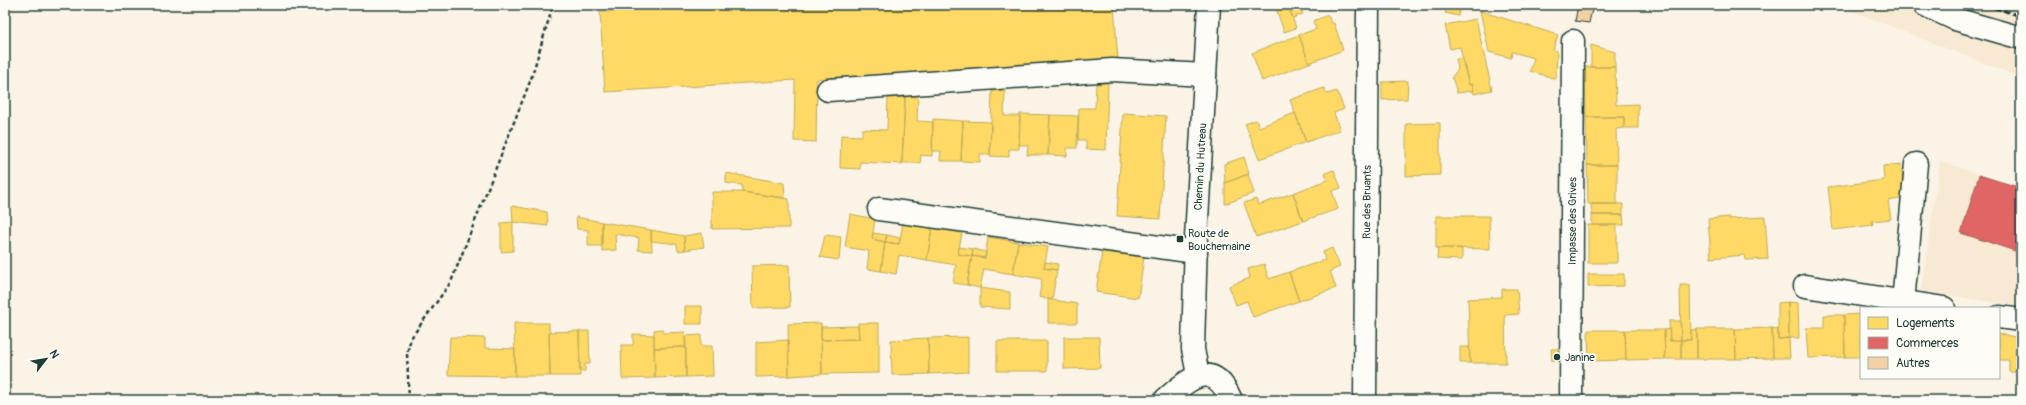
<svg xmlns="http://www.w3.org/2000/svg" width="2026" height="405" font-family="Pangolin,sans-serif">
<style>
.built{fill:#f8ead2}
.homes{fill:#ffd966;stroke:#bcaa57}
.shops{fill:#e06666;stroke:#a65a57}
.building{fill:#f2d2a4;stroke:#1f3d34}
.lines{fill:none;stroke-linecap:round;stroke-linejoin:round}
.minor-casing{stroke:#1f3d34;stroke-width:25}
.path{stroke:#1f3d34;stroke-width:2.5;stroke-dasharray:4 3;stroke-linecap:butt}
.minor{stroke:#fdfcf7;stroke-width:22}
.rail{stroke:#1f3d34;stroke-width:3;stroke-dasharray:6 3;stroke-linecap:butt}
.poi-dot{fill:#1f3d34;stroke:#fdfcf7;stroke-width:1.5}
.labels{text-anchor:middle;dominant-baseline:central;stroke-width:4;stroke-linejoin:round;paint-order:stroke}
.street-label{font-size:11px;fill:#1f3d34;stroke:#fdfcf7}
.poi-label{font-size:11px;fill:#1f3d34;stroke:#fdfcf7;text-anchor:start}
</style>
<rect width="100%" height="100%" fill="#fbf4e6"/>
<filter id="ink" filterUnits="userSpaceOnUse"><feTurbulence type="fractalNoise" baseFrequency=".025" numOctaves="2"/><feDisplacementMap in="SourceGraphic" scale="8" xChannelSelector="R" yChannelSelector="G"/><feConvolveMatrix kernelMatrix="1 2 1 2 8 2 1 2 1" color-interpolation-filters="sRGB"/></filter>
<g filter="url(#ink)">
<path class="built" d="M 1836,5 L 2021,5 L 2021,78 Z
M 1940,161 L 2021,188 L 2021,307 L 1921,291 Z"/>
<path class="homes" d="M 713,5 L 1114,5 L 1118,60 L 817,79 L 816,142 L 794,141 L 795,80 L 605,92 L 600,12 Z
M 1275,5 L 1288,5 L 1296,28 L 1284,32 Z
M 1288,5 L 1299,5 L 1303,14 L 1293,18 Z
M 1448,5 L 1460,8 L 1458,16 L 1445,13 Z
M 1480,11 L 1558,35 L 1553,50 L 1557,51 L 1556,79 L 1530,71 L 1534,58 L 1512,52 L 1511,58 L 1489,52 Z
M 1328,15 L 1331,23 L 1334,23 L 1343,50 L 1309,63 L 1299,35 L 1316,29 L 1313,21 Z
M 1476,19 L 1492,90 L 1474,94 L 1472,84 L 1469,85 L 1460,47 L 1450,49 L 1445,25 Z
M 1299,35 L 1309,63 L 1262,81 L 1252,53 Z
M 1591,45 L 1615,52 L 1615,67 L 1591,67 Z
M 1456,59 L 1462,59 L 1469,85 L 1472,84 L 1473,91 L 1457,93 L 1452,77 L 1458,69 Z
M 1585,67 L 1615,67 L 1616,105 L 1638,104 L 1638,128 L 1624,128 L 1624,117 L 1586,117 Z
M 1408,81 L 1407,99 L 1382,100 L 1382,82 Z
M 1108,83 L 1106,150 L 1086,149 L 1086,140 L 1078,140 L 1079,108 L 1095,108 L 1096,84 Z
M 1324,88 L 1327,94 L 1337,91 L 1344,109 L 1334,113 L 1340,130 L 1306,142 L 1290,100 Z
M 1005,90 L 1004,116 L 1020,116 L 1019,149 L 1009,149 L 1009,157 L 990,156 L 992,91 Z
M 918,96 L 917,121 L 933,122 L 932,156 L 921,155 L 920,163 L 902,163 L 905,97 Z
M 905,97 L 902,164 L 860,162 L 860,169 L 840,168 L 841,135 L 862,136 L 862,129 L 887,130 L 888,98 Z
M 1123,113 L 1166,116 L 1160,219 L 1117,216 Z
M 1295,113 L 1306,142 L 1259,159 L 1245,124 L 1256,120 L 1259,127 Z
M 1020,114 L 1050,115 L 1048,155 L 1027,155 L 1028,145 L 1019,145 Z
M 1050,115 L 1078,116 L 1077,148 L 1067,148 L 1067,156 L 1048,155 Z
M 1586,117 L 1624,117 L 1624,128 L 1616,129 L 1617,165 L 1587,165 Z
M 933,119 L 963,121 L 961,161 L 940,161 L 941,151 L 932,151 Z
M 963,121 L 991,122 L 990,154 L 980,154 L 980,162 L 961,161 Z
M 1440,123 L 1440,175 L 1406,176 L 1406,124 Z
M 1244,157 L 1249,174 L 1225,183 L 1224,164 Z
M 1901,164 L 1905,198 L 1888,201 L 1891,219 L 1872,221 L 1873,225 L 1833,230 L 1828,187 L 1884,180 L 1883,166 Z
M 1587,165 L 1617,165 L 1617,204 L 1588,204 Z
M 1334,170 L 1341,188 L 1332,191 L 1338,209 L 1303,221 L 1293,193 L 1327,180 L 1325,173 Z
M 726,173 L 784,183 L 785,198 L 742,192 L 742,185 L 726,183 Z
M 1248,174 L 1254,193 L 1225,204 L 1225,183 Z
M 712,192 L 742,192 L 789,199 L 789,228 L 712,229 Z
M 1293,193 L 1303,221 L 1256,237 L 1244,203 L 1256,199 L 1258,205 Z
M 1591,204 L 1623,204 L 1623,215 L 1592,215 Z
M 512,206 L 547,212 L 548,226 L 513,222 Z
M 850,214 L 875,219 L 872,239 L 885,242 L 881,271 L 867,269 L 869,251 L 845,247 Z
M 1592,215 L 1623,215 L 1624,225 L 1592,225 Z
M 1436,216 L 1489,216 L 1490,249 L 1436,248 Z
M 576,217 L 602,222 L 602,246 L 588,246 L 588,230 L 577,229 Z
M 1729,217 L 1729,219 L 1765,217 L 1768,259 L 1746,260 L 1745,255 L 1711,258 L 1708,219 Z
M 513,222 L 513,251 L 501,252 L 501,223 Z
M 602,222 L 651,230 L 652,251 L 638,250 L 639,238 L 615,234 L 616,250 L 602,251 Z
M 903,223 L 932,228 L 927,260 L 899,255 L 896,274 L 881,271 L 885,242 L 899,244 Z
M 1588,225 L 1617,225 L 1617,263 L 1588,263 Z
M 932,228 L 962,233 L 958,254 L 972,256 L 967,285 L 953,283 L 956,265 L 927,260 Z
M 651,230 L 684,236 L 685,250 L 678,251 L 677,244 L 651,241 Z
M 702,233 L 704,247 L 685,250 L 684,236 Z
M 873,233 L 887,235 L 885,242 L 872,239 Z
M 825,235 L 841,237 L 839,260 L 820,257 Z
M 887,235 L 900,238 L 899,244 L 885,242 Z
M 988,237 L 1018,242 L 1013,274 L 984,269 L 980,288 L 967,285 L 972,256 L 985,258 Z
M 1018,242 L 1048,247 L 1044,268 L 1057,270 L 1052,300 L 1039,297 L 1042,279 L 1013,274 Z
M 959,247 L 973,249 L 972,256 L 958,254 Z
M 1332,248 L 1340,267 L 1330,271 L 1336,288 L 1299,301 L 1289,272 L 1325,260 L 1323,252 Z
M 1438,248 L 1462,248 L 1462,260 L 1437,259 Z
M 973,249 L 986,252 L 985,258 L 972,256 Z
M 1102,252 L 1144,257 L 1138,298 L 1096,292 Z
M 1045,262 L 1058,264 L 1057,270 L 1044,268 Z
M 1264,264 L 1269,279 L 1289,272 L 1299,301 L 1253,317 L 1247,301 L 1236,305 L 1229,286 L 1250,278 L 1248,269 Z
M 789,265 L 790,307 L 753,308 L 752,266 Z
M 1588,274 L 1624,274 L 1624,286 L 1588,287 Z
M 1680,285 L 1690,285 L 1691,340 L 1681,340 Z
M 980,288 L 1010,292 L 1010,309 L 980,307 Z
M 1502,289 L 1517,289 L 1519,314 L 1505,315 L 1506,363 L 1470,363 L 1468,299 L 1502,297 Z
M 1048,299 L 1077,304 L 1077,323 L 1048,323 Z
M 1788,302 L 1798,303 L 1799,338 L 1789,338 Z
M 1788,302 L 1789,338 L 1778,339 L 1778,303 Z
M 685,306 L 702,306 L 702,324 L 685,324 Z
M 1861,314 L 1861,357 L 1845,357 L 1844,315 Z
M 1824,315 L 1844,315 L 1845,357 L 1808,358 L 1806,328 L 1824,328 Z
M 1669,321 L 1680,321 L 1681,340 L 1670,341 Z
M 514,323 L 549,323 L 550,376 L 515,376 Z
M 821,323 L 822,374 L 789,376 L 788,324 Z
M 858,323 L 879,323 L 879,373 L 822,374 L 821,340 L 859,339 Z
M 858,326 L 859,339 L 821,340 L 821,327 Z
M 1772,328 L 1773,358 L 1736,359 L 1735,329 Z
M 1772,328 L 1778,329 L 1778,339 L 1789,338 L 1790,358 L 1773,358 Z
M 663,329 L 663,333 L 685,332 L 686,347 L 654,348 L 654,330 Z
M 1669,329 L 1670,341 L 1681,340 L 1681,359 L 1665,359 L 1664,330 Z
M 1697,329 L 1735,329 L 1736,359 L 1697,359 Z
M 1697,329 L 1697,359 L 1681,359 L 1681,340 L 1691,340 L 1691,330 Z
M 1588,330 L 1625,330 L 1626,360 L 1589,361 Z
M 1625,330 L 1664,330 L 1665,359 L 1626,360 Z
M 579,331 L 580,376 L 550,376 L 549,332 Z
M 579,331 L 589,331 L 590,364 L 585,364 L 585,371 L 580,371 Z
M 633,334 L 654,335 L 655,378 L 622,379 L 621,345 L 633,345 Z
M 1999,334 L 2021,338 L 2021,372 L 2009,372 L 2009,360 L 2000,360 Z
M 701,335 L 701,346 L 712,346 L 713,376 L 686,377 L 685,336 Z
M 450,337 L 485,338 L 485,348 L 515,349 L 515,376 L 448,375 Z
M 968,337 L 968,372 L 929,374 L 928,338 Z
M 1064,337 L 1099,337 L 1100,368 L 1064,369 Z
M 928,338 L 929,374 L 892,375 L 891,340 Z
M 788,340 L 789,376 L 756,377 L 756,342 Z
M 997,341 L 1047,341 L 1047,371 L 997,371 Z
M 686,347 L 686,377 L 655,378 L 654,348 Z
M 1460,347 L 1469,347 L 1470,363 L 1460,363 Z
M 1551,349 L 1562,349 L 1563,360 L 1552,361 Z"/>
<path class="shops" d="M 1979,175 L 2021,188 L 2021,253 L 1961,233 Z"/>
<path class="building" d="M 1578,5 L 1593,5 L 1589,23 L 1575,21 Z"/>
<g class="lines">
<g class="minor-casing">
<g id="minor">
<path d="M 1925,5 L 1955,19 L 2021,38"/>
<path d="M 828,90 L 1112,70 L 1205,75"/>
<path d="M 879,209 L 1196,252"/>
<path d="M 1805,286 L 1944,308"/>
<path d="M 1903,302 L 1916,164"/>
<path d="M 1999,317 L 2021,320"/>
<path id="s1" d="M 1198,375 L 1193,349 L 1196,238 L 1209,5"/>
<path d="M 1165,400 C 1189,378 1213,358 1231,400"/>
<path id="s2" d="M 1365,400 L 1368,5"/>
<path id="s3" d="M 1571,400 L 1573,41"/>
</g>
</g>
<path class="path" d="M 409,400 L 407,353 L 411,338 L 451,282 L 531,79 L 553,5"/>
<use href="#minor" class="minor"/>
<path class="rail" d="M 1986,5 L 2021,16"/>
</g>
</g>
<g class="poi-dot">
<rect x="1176" y="235" width="8" height="8" rx="2"/>
<circle cx="1557" cy="357" r="4"/>
</g>
<g class="labels">
<g class="street-label">
<text stroke="none"><textPath href="#s1" startOffset="209">Chemin du Hutreau</textPath></text>
<text stroke="none"><textPath href="#s2" startOffset="198">Rue des Bruants</textPath></text>
<text stroke="none"><textPath href="#s3" startOffset="179">Impasse des Grives</textPath></text>
</g>
<g class="poi-label">
<text x="1188" y="233">Route de<tspan x="1188" dy="13">Bouchemaine</tspan></text>
<text x="1565" y="357">Janine</text>
</g>
</g>
<rect width="2026" height="405" fill="none" stroke="#fdfcf7" stroke-width="20"/>
<rect x="10" y="10" width="2006" height="385" fill="none" stroke="#1f3d34" stroke-width="1.5" filter="url(#ink)"/>
<rect x="1860" y="307" width="140" height="72" fill="#fdfcf7" stroke="#a4b0a9"/>
<rect x="1868" y="317" width="20" height="12" fill="#ffd966" stroke="#a4b0a9"/>
<text x="1896" y="327" font-size="12" fill="#1f3d34">Logements</text>
<rect x="1868" y="337" width="20" height="12" fill="#e06666" stroke="#a4b0a9"/>
<text x="1896" y="347" font-size="12" fill="#1f3d34">Commerces</text>
<rect x="1868" y="357" width="20" height="12" fill="#f2d2a4" stroke="#a4b0a9"/>
<text x="1896" y="367" font-size="12" fill="#1f3d34">Autres</text>
<g transform="translate(46 359) rotate(59)" stroke="#fdfcf7" stroke-width="3" paint-order="stroke">
<path d="M0-3L7 15L0 10L-7 15Z" fill="#1f3d34"/>
<text y="-6" font-size="11" font-weight="bold" text-anchor="middle" fill="#1f3d34">N</text>
</g>
</svg>
